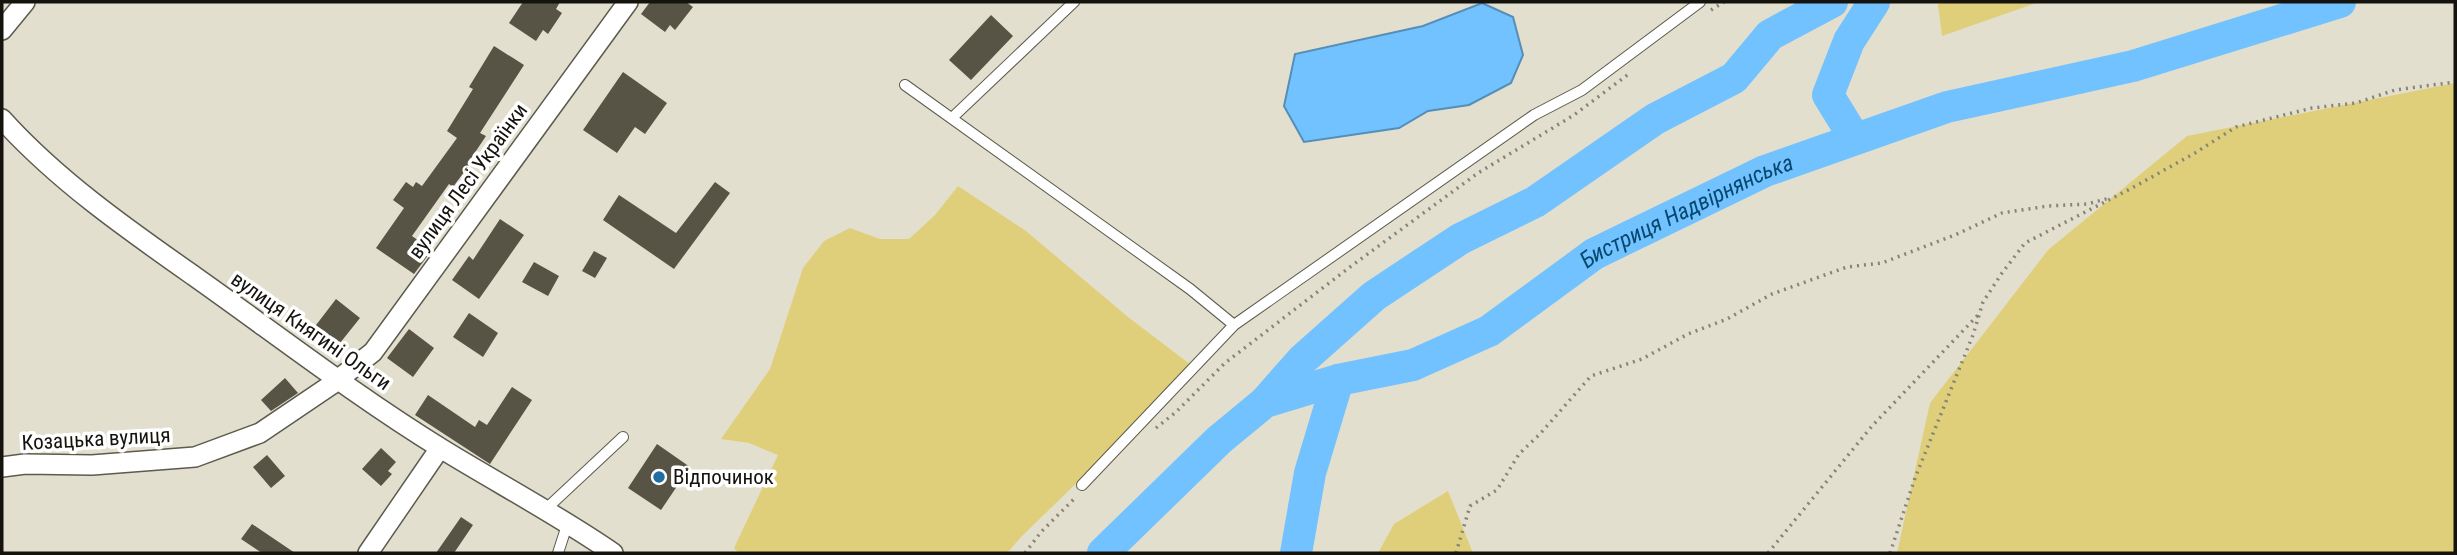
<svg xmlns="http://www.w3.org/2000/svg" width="2457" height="555" font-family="'Roboto Condensed',sans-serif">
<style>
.green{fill:#e0cf7a}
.water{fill:#71c2ff;stroke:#558eb7;stroke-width:2}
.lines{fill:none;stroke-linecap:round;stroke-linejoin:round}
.river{stroke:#71c2ff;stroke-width:32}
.building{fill:#575446}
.lane-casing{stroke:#5d5b4d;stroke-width:12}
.street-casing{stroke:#5d5b4d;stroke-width:22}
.path{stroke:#868479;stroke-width:3.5;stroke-dasharray:2 5;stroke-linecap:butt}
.lane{stroke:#fff;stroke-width:10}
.street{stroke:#fff;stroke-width:19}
.poi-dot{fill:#226ea1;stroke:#fff;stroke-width:2.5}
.labels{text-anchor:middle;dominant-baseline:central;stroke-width:7;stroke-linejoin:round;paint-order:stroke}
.street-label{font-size:21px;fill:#14130e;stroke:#fff}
.poi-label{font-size:21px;fill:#14130e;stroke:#fff;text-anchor:start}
.water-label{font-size:23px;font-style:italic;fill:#06486f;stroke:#fff}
</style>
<rect width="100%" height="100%" fill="#e2dfcf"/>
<path class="green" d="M 1940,2 L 2039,2 L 1942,36 L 1938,5 Z
M 2455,83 L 2455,553 L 1897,553 L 1930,403 L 2048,250 L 2187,136 Z
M 958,186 L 1026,231 L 1128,317 L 1195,368 L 1022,536 L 1007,553 L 739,553 L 734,548 L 778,455 L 749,443 L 721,439 L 770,369 L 803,268 L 824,241 L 850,228 L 880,239 L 909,239 L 935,215 Z
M 1448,491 L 1473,553 L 1378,553 L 1394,524 Z"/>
<path class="water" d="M 1482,3 L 1513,17 L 1523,55 L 1511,83 L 1469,105 L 1428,111 L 1399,128 L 1304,142 L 1284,106 L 1295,54 L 1423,26 Z"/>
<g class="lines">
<g class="river">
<path d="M 1855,139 L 1828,95 L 1849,41 L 1874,2"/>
<path d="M 1265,402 L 1302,360 L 1374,296 L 1460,239 L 1535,202 L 1655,119 L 1734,78 L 1770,35 L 1832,2"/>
<path id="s1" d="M 1103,553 L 1219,440 L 1265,402 L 1338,380 L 1413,365 L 1489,331 L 1594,254 L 1765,171 L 1947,107 L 2133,66 L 2340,2"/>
<path d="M 1296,553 L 1310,473 L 1338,380"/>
</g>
</g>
<path class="building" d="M 523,2 L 560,2 L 556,9 L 562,13 L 548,34 L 543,30 L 536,41 L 509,23 Z
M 650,2 L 686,2 L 693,7 L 675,30 L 670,25 L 665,32 L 641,14 Z
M 991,15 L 1013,36 L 971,80 L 949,60 Z
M 494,46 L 524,65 L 480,133 L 486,136 L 468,163 L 470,164 L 453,187 L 449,184 L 412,236 L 432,250 L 414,274 L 376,248 L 404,208 L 393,200 L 406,182 L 413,187 L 416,182 L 422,186 L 457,138 L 447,131 L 473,89 L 469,87 Z
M 623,72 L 667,103 L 645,134 L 635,127 L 617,153 L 583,130 Z
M 715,182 L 730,193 L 674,269 L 603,220 L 619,195 L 676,233 Z
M 500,219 L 524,235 L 479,299 L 452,280 L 469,256 L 473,260 Z
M 594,251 L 607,258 L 595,278 L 582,271 Z
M 534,262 L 559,276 L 548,296 L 522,282 Z
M 336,299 L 360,318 L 336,348 L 313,329 Z
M 469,313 L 498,333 L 483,357 L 453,337 Z
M 409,329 L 434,348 L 413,377 L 387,358 Z
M 285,378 L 298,393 L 271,411 L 261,400 Z
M 512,387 L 532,400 L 490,464 L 415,415 L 428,395 L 475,427 L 479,420 L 487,425 Z
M 657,444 L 690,467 L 661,510 L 628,488 Z
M 381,448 L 396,462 L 388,471 L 392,474 L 381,486 L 362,469 Z
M 267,455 L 285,476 L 271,488 L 253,467 Z
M 461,517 L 473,525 L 454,553 L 436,553 Z
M 252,524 L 295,553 L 262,553 L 241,539 Z"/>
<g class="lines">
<g class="lane-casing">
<path id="lane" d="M 905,85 L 1190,289 L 1234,325
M 953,117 L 1074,2
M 1082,485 L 1234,325 L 1534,115 L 1582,90 L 1700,2
M 545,510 L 623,437
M 558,553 L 568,522"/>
</g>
<g class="street-casing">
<path id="street" d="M 2,30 L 25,2
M 2,119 C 57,180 127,229 194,276 C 276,334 356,396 442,449 C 499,484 558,515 613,553
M 2,467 L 25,464 L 92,465 L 195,457 L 260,433 L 331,385 L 373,352 L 628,2
M 368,553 L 440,448"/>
</g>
<path class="path" d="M 1711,10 L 1724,2
M 1156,428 L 1176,412 L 1225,363 L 1350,267 L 1478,173 L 1574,115 L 1630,73
M 1025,553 L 1041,532 L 1076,497
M 1456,553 L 1470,506 L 1497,490 L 1519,454 L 1540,434 L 1591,376 L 1642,359 L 1688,334 L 1727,319 L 1772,294 L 1847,267 L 1882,263 L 1955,235 L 2002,213 L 2048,206 L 2087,204 L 2110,198
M 1768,553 L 1872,426 L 1979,314
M 1890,553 L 1915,478 L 1973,335 L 1983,302 L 2002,273 L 2025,243 L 2132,188 L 2195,153 L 2236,127 L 2312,108 L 2356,103 L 2395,90 L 2455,82"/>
<use href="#lane" class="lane"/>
<use href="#street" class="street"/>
</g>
<circle class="poi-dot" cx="659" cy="477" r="7"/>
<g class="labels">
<g class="street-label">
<text transform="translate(468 181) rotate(-54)">вулиця Лесі Українки</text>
<text transform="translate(311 331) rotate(35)">вулиця Княгині Ольги</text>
<text transform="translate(96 439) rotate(-3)">Козацька вулиця</text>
</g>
<g class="poi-label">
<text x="673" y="477">Відпочинок</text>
</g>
<g class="water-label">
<text stroke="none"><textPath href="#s1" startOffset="690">Бистриця Надвірнянська</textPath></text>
</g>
</g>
<rect width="2457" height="555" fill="none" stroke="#14130e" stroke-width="7"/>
</svg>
